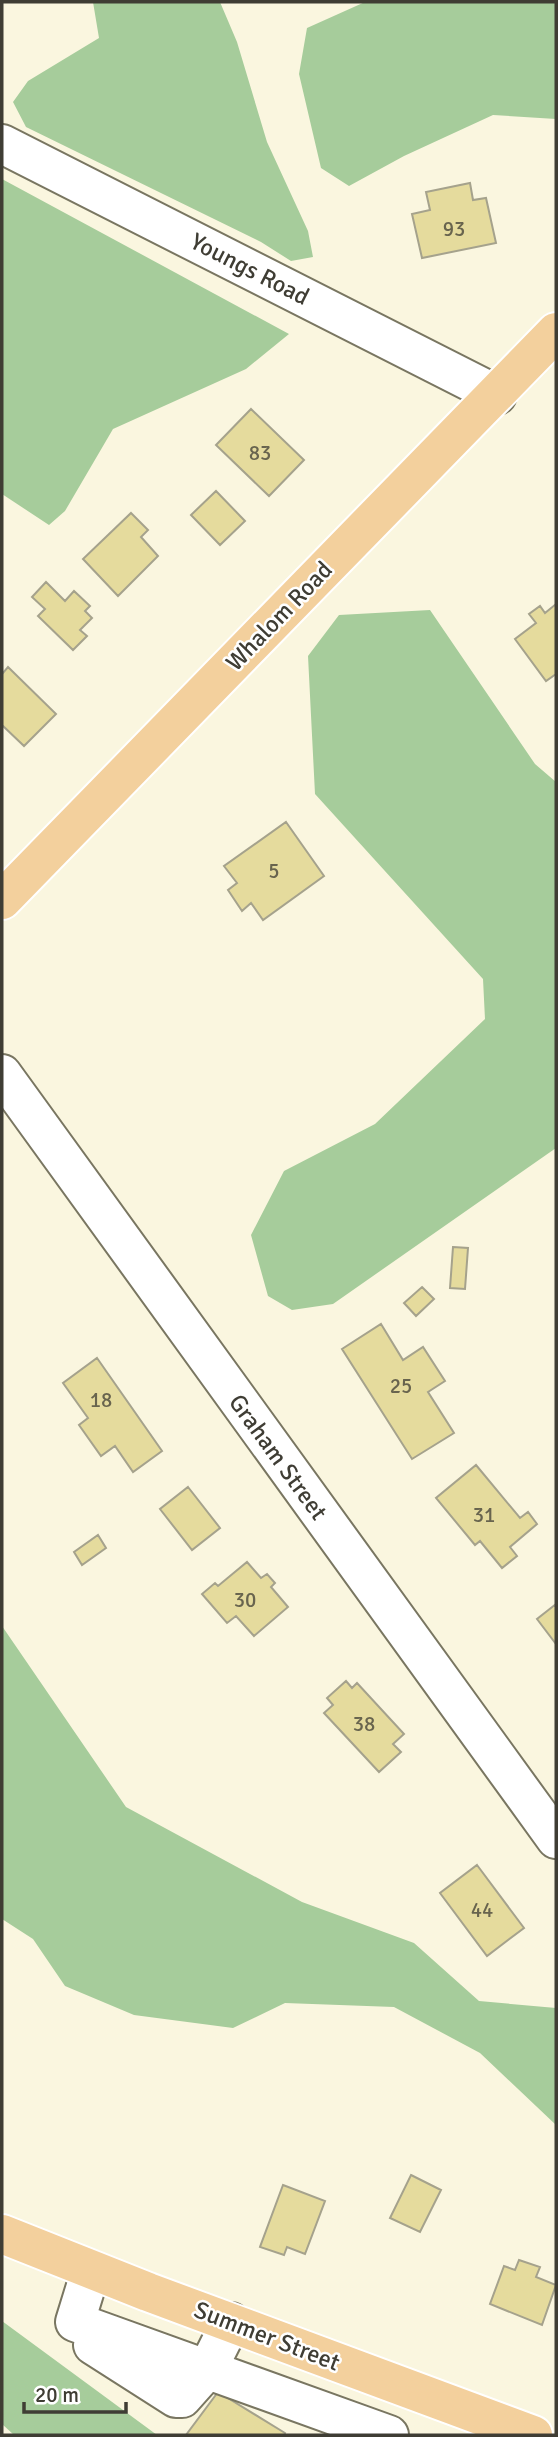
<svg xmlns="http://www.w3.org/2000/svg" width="558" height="2437" font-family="Signika,sans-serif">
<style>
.forest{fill:#a6cc9b}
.building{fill:#e5db9d;stroke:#a5a28c;stroke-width:2}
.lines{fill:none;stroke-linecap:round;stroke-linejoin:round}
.minor-casing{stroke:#797661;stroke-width:42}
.major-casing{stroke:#fff;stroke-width:42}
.minor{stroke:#fff;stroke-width:38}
.major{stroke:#f3d09d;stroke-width:38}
.labels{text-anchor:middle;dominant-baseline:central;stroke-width:5;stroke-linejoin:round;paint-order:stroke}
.number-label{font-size:21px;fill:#68644e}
.street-label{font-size:24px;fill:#3f3d34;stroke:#fff}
</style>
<rect width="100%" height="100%" fill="#faf6df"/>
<path class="forest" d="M 93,2 L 220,2 L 237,42 L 267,142 L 308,231 L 313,257 L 291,261 L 261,242 L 26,127 L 13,102 L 28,81 L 99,38 Z
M 365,2 L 556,2 L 556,119 L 493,115 L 404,156 L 349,186 L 321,168 L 299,74 L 307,28 Z
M 2,179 L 289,334 L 246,369 L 113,429 L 65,511 L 49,525 L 2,494 Z
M 430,610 L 535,764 L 556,782 L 556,1148 L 333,1304 L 292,1310 L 268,1296 L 251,1235 L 284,1171 L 375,1124 L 485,1019 L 483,979 L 315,794 L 308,656 L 339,615 Z
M 2,1626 L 126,1807 L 302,1902 L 414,1943 L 479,2001 L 556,2008 L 556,2125 L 480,2053 L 394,2007 L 285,2003 L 233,2028 L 134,2015 L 65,1986 L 33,1939 L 2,1919 Z
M 2,2321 L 157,2435 L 14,2435 L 2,2424 Z"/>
<path class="building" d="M 470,183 L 473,200 L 486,198 L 496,243 L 422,258 L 412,214 L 430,210 L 426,192 Z
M 251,409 L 304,460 L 269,496 L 216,445 Z
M 216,491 L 245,521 L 220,545 L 191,515 Z
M 131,513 L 148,530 L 141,537 L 158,556 L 118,596 L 83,559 Z
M 46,582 L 65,601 L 74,591 L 90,606 L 85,611 L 92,618 L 80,630 L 87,636 L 73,650 L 38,616 L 45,609 L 32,597 Z
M 556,604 L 556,674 L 546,681 L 515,639 L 536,623 L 529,614 L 540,606 L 545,613 Z
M 8,667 L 56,714 L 24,746 L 2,725 L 2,674 Z
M 286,822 L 324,876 L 263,920 L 251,903 L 242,911 L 228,890 L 237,883 L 224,866 Z
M 453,1247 L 468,1248 L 465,1289 L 450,1288 Z
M 422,1287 L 434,1299 L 416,1316 L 404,1303 Z
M 381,1324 L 403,1360 L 423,1347 L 445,1381 L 428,1392 L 454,1433 L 412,1459 L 342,1349 Z
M 97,1358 L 162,1451 L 133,1472 L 115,1446 L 101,1456 L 79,1425 L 88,1418 L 63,1383 Z
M 476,1465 L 520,1518 L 528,1512 L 537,1524 L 510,1547 L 517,1556 L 502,1568 L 480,1541 L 475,1545 L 436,1498 Z
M 188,1487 L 220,1528 L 192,1550 L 160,1509 Z
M 98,1535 L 106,1548 L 82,1565 L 74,1552 Z
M 247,1562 L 261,1578 L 267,1574 L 275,1583 L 271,1587 L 288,1607 L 254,1636 L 236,1616 L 227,1623 L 202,1594 L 215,1583 L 218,1586 Z
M 556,1604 L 556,1644 L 537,1619 Z
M 346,1681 L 352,1688 L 357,1683 L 404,1734 L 393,1744 L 401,1752 L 379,1772 L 324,1713 L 333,1705 L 327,1698 Z
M 477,1865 L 524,1928 L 487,1956 L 440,1893 Z
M 411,2175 L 441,2190 L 420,2232 L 390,2218 Z
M 283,2185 L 325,2201 L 305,2254 L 287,2247 L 284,2255 L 260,2247 Z
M 519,2260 L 540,2267 L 536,2277 L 556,2285 L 542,2325 L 490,2304 L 504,2266 L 515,2270 Z
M 218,2392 L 285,2433 L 284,2435 L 186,2435 Z"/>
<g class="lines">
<g class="minor-casing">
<path id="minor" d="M 2,144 L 497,395
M 2,1074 L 556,1839
M 91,2270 L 75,2322 L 389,2435
M 93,2345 L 176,2398 L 182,2398 L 207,2370 L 231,2322"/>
</g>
<g class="major-casing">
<path id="major" d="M 2,900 L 556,332
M 2,2234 L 148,2292 L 533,2435"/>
</g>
<use href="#minor" class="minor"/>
<use href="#major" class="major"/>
</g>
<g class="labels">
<g class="number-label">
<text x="454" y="229">93</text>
<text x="260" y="453">83</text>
<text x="274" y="871">5</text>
<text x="401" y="1386">25</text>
<text x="101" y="1400">18</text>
<text x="484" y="1515">31</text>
<text x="245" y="1600">30</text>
<text x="364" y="1724">38</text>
<text x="482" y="1910">44</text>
</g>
<g class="street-label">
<text transform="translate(250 269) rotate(27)">Youngs Road</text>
<text transform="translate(279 616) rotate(-46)">Whalom Road</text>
<text transform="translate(278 1457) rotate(54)">Graham Street</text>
<text transform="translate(267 2336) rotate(21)">Summer Street</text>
</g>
</g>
<rect width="558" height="2437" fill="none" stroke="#3f3d34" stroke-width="7"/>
<path d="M24 2402v10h102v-10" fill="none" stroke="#3f3d34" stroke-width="3.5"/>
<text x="35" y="2402" font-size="21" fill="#3f3d34" stroke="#ffffff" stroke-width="5" paint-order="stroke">20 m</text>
</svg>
